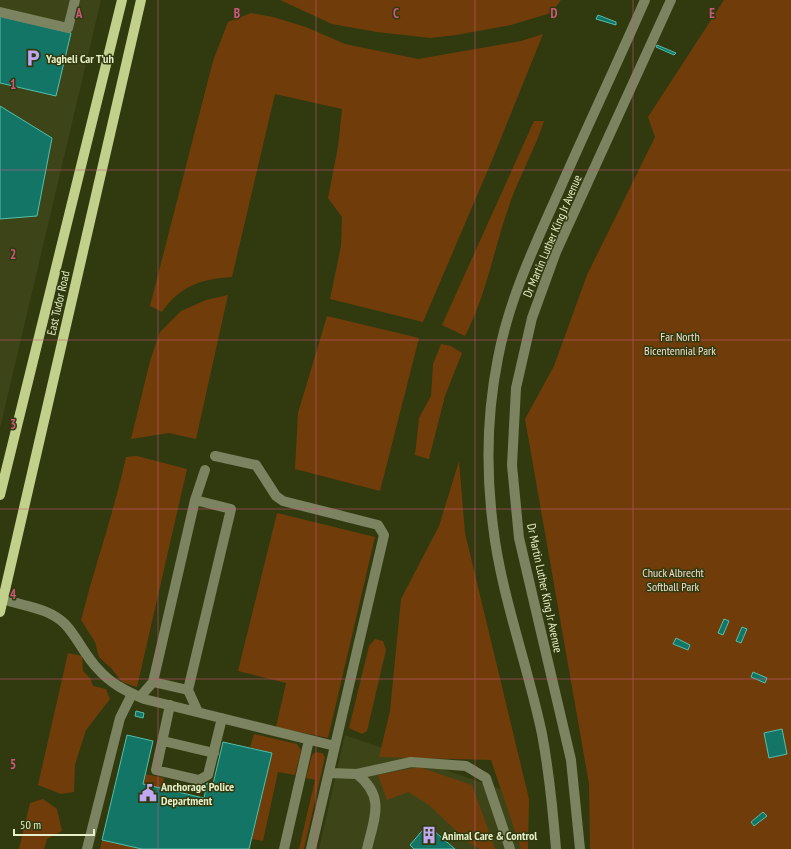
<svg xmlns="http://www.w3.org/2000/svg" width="791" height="849" font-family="'PT Sans Narrow',sans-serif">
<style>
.built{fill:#3d4518}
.green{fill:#703d0a}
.building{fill:#127566;stroke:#54c0ac}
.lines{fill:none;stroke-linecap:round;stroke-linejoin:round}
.minor{stroke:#7b8361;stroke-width:10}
.major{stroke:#c1d08a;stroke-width:10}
.grid{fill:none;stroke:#cd587c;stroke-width:1;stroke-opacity:0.55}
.labels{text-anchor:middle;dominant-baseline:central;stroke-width:3;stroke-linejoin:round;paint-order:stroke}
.poi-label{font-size:12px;font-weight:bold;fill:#e6efc8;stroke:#31390f;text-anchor:start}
.street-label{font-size:12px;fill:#e6efc8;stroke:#31390f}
.park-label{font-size:12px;fill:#f2dfd1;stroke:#31390f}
.grid-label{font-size:13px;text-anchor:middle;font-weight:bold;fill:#cd587c;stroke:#31390f;stroke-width:3;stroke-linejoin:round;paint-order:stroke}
</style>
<rect width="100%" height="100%" fill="#31390f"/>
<path class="built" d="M 0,0 L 101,0 L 0,428 Z
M 345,735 L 529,799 L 525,849 L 319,849 Z"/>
<path class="green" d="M 280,0 L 561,0 L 551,13 L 511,25 L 456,35 L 430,38 L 377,32 L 332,24 Z
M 724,0 L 791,0 L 791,849 L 590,849 L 589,784 L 525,419 L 554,366 L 587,275 L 655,137 L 648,117 Z
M 251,13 L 273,17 L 306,27 L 345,44 L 418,59 L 521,41 L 543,34 L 493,158 L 423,322 L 330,299 L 341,246 L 342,217 L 328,198 L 338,147 L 342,109 L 275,94 L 232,277 C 201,279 180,286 162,312 L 150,306 L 213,61 L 228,22 Z
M 534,121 L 544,121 C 535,149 520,175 510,203 C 494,248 487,293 465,336 L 442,325 Z
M 228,295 L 196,439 L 169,433 L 131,439 L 150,361 L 160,332 L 181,311 L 206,300 Z
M 327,316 L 419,338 L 380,491 L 295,469 L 298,413 Z
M 441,344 L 451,346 L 462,353 L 445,396 L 429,459 L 415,455 L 419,418 L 431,396 L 433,364 Z
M 137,456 L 187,469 L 137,687 L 122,682 L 112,669 L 99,657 L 95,642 L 81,620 C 95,565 114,512 126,457 Z
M 459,461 L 465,533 L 529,799 L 528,849 L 521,849 L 491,760 L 379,757 L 390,711 L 401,599 L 439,526 Z
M 277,513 L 375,537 L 328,738 L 276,727 L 286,683 L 238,671 Z
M 375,639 L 383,641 L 386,650 L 367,731 L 362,734 L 349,728 L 369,646 Z
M 68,653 L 82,656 L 83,671 L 90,678 L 93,686 L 106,689 L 110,699 L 86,730 L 75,765 L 74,792 L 61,794 L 38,785 Z
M 254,734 L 297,744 L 301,750 L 295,775 L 278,772 L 263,841 L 252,839 L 272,753 L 250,747 Z
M 316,752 L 322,753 L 325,757 L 304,849 L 299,849 L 315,780 L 306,778 L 312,755 Z
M 419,767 L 472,785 L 495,849 L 480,849 L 468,842 L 429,805 L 408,792 L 387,800 L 378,775 Z
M 145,774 L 164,778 L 162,788 L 143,784 Z
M 43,799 L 57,809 L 62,831 L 47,839 L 44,849 L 19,849 L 30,803 Z
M 102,840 L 142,849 L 100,849 Z"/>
<path class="building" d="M 598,15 L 616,22 L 616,25 L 596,19 Z
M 0,16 L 71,33 L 56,96 L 0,83 Z
M 657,45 L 676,53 L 674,55 L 656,47 Z
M 0,106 L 52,138 L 37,216 L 0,219 Z
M 724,619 L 729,621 L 723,635 L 718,633 Z
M 742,627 L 747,629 L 741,643 L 736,641 Z
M 676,638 L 690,645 L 688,650 L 673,644 Z
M 753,672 L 767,678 L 765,683 L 751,677 Z
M 136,711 L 144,713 L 143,718 L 135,716 Z
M 782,729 L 787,754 L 769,758 L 764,733 Z
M 127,735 L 153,741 L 143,784 L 204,798 L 207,783 L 213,784 L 223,742 L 272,753 L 249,849 L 142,849 L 102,840 Z
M 763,812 L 767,816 L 754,826 L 751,822 Z
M 427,825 L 455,849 L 414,849 L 410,845 Z"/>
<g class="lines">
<path class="minor" d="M 0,12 L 68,28 L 75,0
M 215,456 L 256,465 L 276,496 L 283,501 L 378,525 L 384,535 L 311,849
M 3,599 C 25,607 47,607 65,624 C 78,638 85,656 98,669 C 111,684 126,691 144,699 L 335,746
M 153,682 L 188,690 L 198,712
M 188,690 L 231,509 L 195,500
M 140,697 L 153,682 L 195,500 L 205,470
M 170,705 L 156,770 L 199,780 L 208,775 L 222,718
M 163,741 L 214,753
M 329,773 L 357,774 L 411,762 L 466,766 L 486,778 L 510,849
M 357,774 C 386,797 374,818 367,849
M 87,849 L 120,718 L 132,694
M 284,849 L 309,740
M 556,849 C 553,811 549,772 542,734 C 528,666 501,595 493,526 C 486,471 487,413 498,358 C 509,299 535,245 559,191 C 587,127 617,64 645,0
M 580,849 L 571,760 L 519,538 L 512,465 L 516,388 L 532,318 L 556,252 L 671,0"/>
<path class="major" d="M 0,495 L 122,0
M 0,612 L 141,0"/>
</g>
<path class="grid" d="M 158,0 L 158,849M 316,0 L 316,849M 475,0 L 475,849M 633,0 L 633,849M 0,170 L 791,170M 0,340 L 791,340M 0,509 L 791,509M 0,679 L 791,679"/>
<defs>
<g id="parking-bare" transform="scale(1.38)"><path d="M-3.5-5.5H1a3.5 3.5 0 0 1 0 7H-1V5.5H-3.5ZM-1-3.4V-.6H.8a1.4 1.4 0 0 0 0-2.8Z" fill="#c0a8f3" stroke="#31390f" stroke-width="2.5" paint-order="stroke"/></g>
<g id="civic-bare" transform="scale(1.38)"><path d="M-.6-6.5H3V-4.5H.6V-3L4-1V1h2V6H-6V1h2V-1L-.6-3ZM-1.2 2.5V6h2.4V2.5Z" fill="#c0a8f3" stroke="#31390f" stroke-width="2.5" paint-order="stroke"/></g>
<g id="building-bare" transform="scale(1.38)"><path d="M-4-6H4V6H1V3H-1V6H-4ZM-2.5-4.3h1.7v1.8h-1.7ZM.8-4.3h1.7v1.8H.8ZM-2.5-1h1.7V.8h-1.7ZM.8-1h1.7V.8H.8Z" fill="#c0a8f3" stroke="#31390f" stroke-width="2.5" paint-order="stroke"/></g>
</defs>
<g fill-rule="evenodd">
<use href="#parking-bare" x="33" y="58"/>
<use href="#civic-bare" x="148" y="793"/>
<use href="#building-bare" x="429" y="835"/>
</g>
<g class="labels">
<g class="poi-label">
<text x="46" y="58">Yagheli Car T’uh</text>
<text x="161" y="786">Anchorage Police<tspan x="161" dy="14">Department</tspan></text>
<text x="442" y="835">Animal Care &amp; Control</text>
</g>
<g class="street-label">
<text transform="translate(552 236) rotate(-67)">Dr Martin Luther King Jr Avenue</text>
<text transform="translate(58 303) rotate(-77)">East Tudor Road</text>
<text transform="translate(545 588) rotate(78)">Dr Martin Luther King Jr Avenue</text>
</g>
<g class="park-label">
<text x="680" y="336">Far North<tspan x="680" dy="14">Bicentennial Park</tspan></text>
<text x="673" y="572">Chuck Albrecht<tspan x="673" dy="14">Softball Park</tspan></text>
</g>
</g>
<g class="grid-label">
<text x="79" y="18">A</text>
<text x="237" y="18">B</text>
<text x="396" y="18">C</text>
<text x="554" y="18">D</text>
<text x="712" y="18">E</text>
<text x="13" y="89">1</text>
<text x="13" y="259">2</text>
<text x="13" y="429">3</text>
<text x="13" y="599">4</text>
<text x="13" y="769">5</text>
</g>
<path d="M14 829v6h80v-6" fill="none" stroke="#e6efc8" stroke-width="2"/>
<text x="20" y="829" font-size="12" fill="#e6efc8" stroke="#31390f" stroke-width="3" paint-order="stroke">50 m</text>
</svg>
